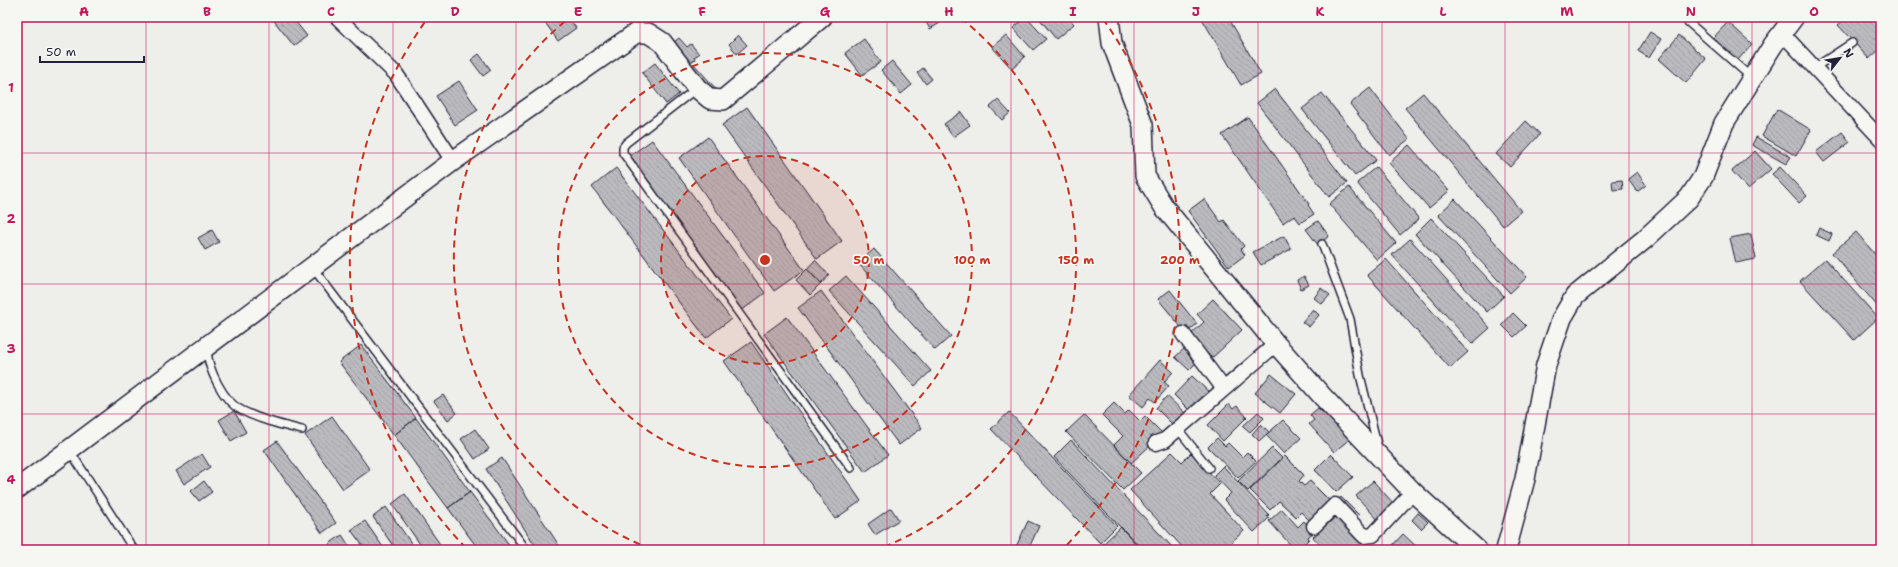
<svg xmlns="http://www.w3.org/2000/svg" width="1898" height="567" font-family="'Shantell Sans',sans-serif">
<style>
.building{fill:url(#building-back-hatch);stroke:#22223b}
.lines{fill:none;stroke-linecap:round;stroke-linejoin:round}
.lane-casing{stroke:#22223b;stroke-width:10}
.street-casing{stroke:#22223b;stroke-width:17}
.secondary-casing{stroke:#22223b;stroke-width:22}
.lane{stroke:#f6f6f2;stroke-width:7}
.street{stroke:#f6f6f2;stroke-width:14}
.secondary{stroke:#f6f6f2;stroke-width:19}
.grid{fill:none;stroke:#c2185b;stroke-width:1;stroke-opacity:0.55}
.ring{fill:none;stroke:#c8321e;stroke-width:2;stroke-dasharray:7 5}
.centre{fill:#c8321e;stroke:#f6f6f2;stroke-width:2}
.ring-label{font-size:12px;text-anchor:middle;font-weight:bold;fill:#c8321e;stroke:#f6f6f2;stroke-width:3.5;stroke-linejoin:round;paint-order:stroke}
.neatline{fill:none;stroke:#c2185b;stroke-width:1.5}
.grid-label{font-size:13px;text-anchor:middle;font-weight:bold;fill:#c2185b}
</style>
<defs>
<pattern id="building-back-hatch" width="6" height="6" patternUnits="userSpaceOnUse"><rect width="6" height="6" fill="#bbbbbf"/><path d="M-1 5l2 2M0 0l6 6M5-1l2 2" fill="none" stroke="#a0a0a5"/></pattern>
</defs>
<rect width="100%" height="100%" fill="#eeeeeb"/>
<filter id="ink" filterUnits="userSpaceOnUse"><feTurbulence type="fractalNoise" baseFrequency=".025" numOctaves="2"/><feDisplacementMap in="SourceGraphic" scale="8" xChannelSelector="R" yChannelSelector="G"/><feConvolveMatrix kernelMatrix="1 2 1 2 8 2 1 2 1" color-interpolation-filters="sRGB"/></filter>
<g filter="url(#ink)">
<path class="building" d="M 271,17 L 292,17 L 307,36 L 294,46 Z
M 543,17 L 568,17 L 576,28 L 558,41 L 542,18 Z
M 923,17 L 936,17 L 940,23 L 930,29 Z
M 1026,17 L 1046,39 L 1033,50 L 1013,28 Z
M 1038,17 L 1068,17 L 1074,24 L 1056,39 Z
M 1201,17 L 1228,17 L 1261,74 L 1241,85 Z
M 1847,17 L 1875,17 L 1881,24 L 1881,48 L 1869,59 L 1838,25 Z
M 1728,22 L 1752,44 L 1737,61 L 1712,39 Z
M 1650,32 L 1661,39 L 1649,58 L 1638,51 Z
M 738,35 L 747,45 L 737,54 L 729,44 Z
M 1006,35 L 1025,57 L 1012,69 L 992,47 Z
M 1679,35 L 1706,59 L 1686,83 L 1659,59 Z
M 679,38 L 687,47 L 691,44 L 699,54 L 694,57 L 695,59 L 685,67 L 669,46 Z
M 864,39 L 881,62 L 862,75 L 845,53 Z
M 479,54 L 491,70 L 483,76 L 471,60 Z
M 892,61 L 912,85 L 901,94 L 881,70 Z
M 655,63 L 679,94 L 666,104 L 642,73 Z
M 694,64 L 717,90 L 710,97 L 687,70 Z
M 923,68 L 932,79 L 926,84 L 917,73 Z
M 459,81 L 478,110 L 455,125 L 436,96 Z
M 1370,88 L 1409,139 L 1389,155 L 1350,104 Z
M 1275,89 L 1347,183 L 1329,197 L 1257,103 Z
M 1322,93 L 1376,160 L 1355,176 L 1302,109 Z
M 1423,93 L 1521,211 L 1503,226 L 1405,108 Z
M 998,100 L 1010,113 L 1002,120 L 990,107 Z
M 747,107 L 842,241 L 817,259 L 722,125 Z
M 1777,109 L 1811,130 L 1796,156 L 1762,136 Z
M 961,112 L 970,125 L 953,137 L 944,124 Z
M 1248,117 L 1309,204 L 1308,205 L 1314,214 L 1300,223 L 1294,215 L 1283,223 L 1222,135 Z
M 1526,121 L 1540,134 L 1510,167 L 1496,154 Z
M 1842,132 L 1850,142 L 1824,162 L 1816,152 Z
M 708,137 L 804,270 L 774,291 L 679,158 Z
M 1756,137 L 1791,157 L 1786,164 L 1752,145 Z
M 652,140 L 765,293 L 737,314 L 624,160 Z
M 1409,145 L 1449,191 L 1429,208 L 1389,163 Z
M 1755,151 L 1771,169 L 1748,189 L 1732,171 Z
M 1376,167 L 1419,219 L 1400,235 L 1357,183 Z
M 1780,167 L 1807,196 L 1799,203 L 1772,174 Z
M 616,168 L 731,319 L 706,338 L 592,187 Z
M 1637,172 L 1646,185 L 1637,192 L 1628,179 Z
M 1622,180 L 1623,189 L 1613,190 L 1612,181 Z
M 1349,187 L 1396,243 L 1377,260 L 1329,204 Z
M 1204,199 L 1221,222 L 1224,220 L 1244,246 L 1241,249 L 1245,255 L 1229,267 L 1188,211 Z
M 1455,199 L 1527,277 L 1510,293 L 1438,215 Z
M 1431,218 L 1504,296 L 1487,312 L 1415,234 Z
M 1318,221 L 1329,236 L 1318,245 L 1306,229 Z
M 1819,228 L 1832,234 L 1829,241 L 1816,235 Z
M 212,230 L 219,242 L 205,250 L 198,238 Z
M 1856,232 L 1881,261 L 1881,307 L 1879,308 L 1832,253 Z
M 1751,234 L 1756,259 L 1736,263 L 1730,238 Z
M 1284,236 L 1291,249 L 1261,265 L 1253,252 Z
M 1410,239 L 1490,328 L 1472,344 L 1392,255 Z
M 874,249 L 951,336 L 935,350 L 858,263 Z
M 1386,259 L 1468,352 L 1450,368 L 1367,275 Z
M 1825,259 L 1878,318 L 1854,340 L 1800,281 Z
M 815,260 L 829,275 L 821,284 L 807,269 Z
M 807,269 L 821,284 L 810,295 L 796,280 Z
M 846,276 L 931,371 L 915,386 L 829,291 Z
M 1304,276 L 1309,285 L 1301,289 L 1297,280 Z
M 1321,288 L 1330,295 L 1322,304 L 1314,298 Z
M 1170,290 L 1197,324 L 1186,333 L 1158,299 Z
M 821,291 L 922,428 L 899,445 L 798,308 Z
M 1213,299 L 1242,330 L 1212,358 L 1190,335 L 1204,322 L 1197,314 Z
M 1313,309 L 1319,315 L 1309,327 L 1302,322 Z
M 1513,313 L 1526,326 L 1514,337 L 1502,325 Z
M 787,317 L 888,455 L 865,472 L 764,334 Z
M 751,342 L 861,501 L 835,519 L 724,361 Z
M 361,345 L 416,418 L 394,435 L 339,362 Z
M 1185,348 L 1198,361 L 1189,370 L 1175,357 Z
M 1160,360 L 1173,372 L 1164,382 L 1169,386 L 1155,402 L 1150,398 L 1143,407 L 1129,395 Z
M 1271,374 L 1296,394 L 1280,413 L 1255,393 Z
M 1192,376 L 1212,395 L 1194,415 L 1174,395 Z
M 443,395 L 457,413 L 448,420 L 434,401 Z
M 1167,396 L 1187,415 L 1175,427 L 1156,408 Z
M 1114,403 L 1125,414 L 1129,410 L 1140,421 L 1145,416 L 1163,434 L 1131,463 L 1114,445 L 1123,436 L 1102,415 Z
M 1229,404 L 1233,409 L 1237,406 L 1247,417 L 1223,441 L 1208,425 Z
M 1318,408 L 1322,412 L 1326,410 L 1351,438 L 1334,452 L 1309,424 L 1314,420 L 1310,415 Z
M 234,411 L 246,432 L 231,441 L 219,420 Z
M 1009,412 L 1117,526 L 1100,543 L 991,429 Z
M 1258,412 L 1264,418 L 1250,432 L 1243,426 Z
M 1084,415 L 1141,473 L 1123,490 L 1066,432 Z
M 332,416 L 370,470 L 343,489 L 305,435 Z
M 416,418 L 470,492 L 448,508 L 394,435 Z
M 1283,420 L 1301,438 L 1284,454 L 1266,435 Z
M 1261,424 L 1269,432 L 1259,441 L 1252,434 Z
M 475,429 L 489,449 L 475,459 L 461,439 Z
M 1217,438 L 1225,446 L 1228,443 L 1242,457 L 1247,452 L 1256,461 L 1238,478 L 1208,447 Z
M 1071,440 L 1175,550 L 1142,550 L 1054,457 Z
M 277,441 L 336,523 L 322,533 L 264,450 Z
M 1272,448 L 1282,458 L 1248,491 L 1238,481 Z
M 1172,452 L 1182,462 L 1191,453 L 1220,484 L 1210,494 L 1244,531 L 1222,550 L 1185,550 L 1130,490 Z
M 202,454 L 210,467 L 184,484 L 176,471 Z
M 1331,454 L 1353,477 L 1336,492 L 1315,470 Z
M 1285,456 L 1304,475 L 1299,481 L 1304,486 L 1310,481 L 1334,505 L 1314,525 L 1301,512 L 1296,517 L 1279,501 L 1270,510 L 1250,490 Z
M 502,458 L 560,547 L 556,550 L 538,550 L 486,469 Z
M 1223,466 L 1269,515 L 1267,516 L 1269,518 L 1254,532 L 1224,500 L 1231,493 L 1214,475 Z
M 204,481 L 212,492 L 199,501 L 191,491 Z
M 1373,481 L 1397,507 L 1380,522 L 1356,496 Z
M 470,492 L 513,550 L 479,550 L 448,508 Z
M 405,494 L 444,550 L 424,550 L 392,504 Z
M 1341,497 L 1359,515 L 1354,520 L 1335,503 Z
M 386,507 L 416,550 L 396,550 L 373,517 Z
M 891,508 L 899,520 L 875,535 L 868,524 Z
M 1282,509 L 1298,527 L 1304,521 L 1314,532 L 1308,537 L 1309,539 L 1298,550 L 1295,550 L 1269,521 Z
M 1340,513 L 1371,548 L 1368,550 L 1324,550 L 1313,537 Z
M 1418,513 L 1428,522 L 1421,529 L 1412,520 Z
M 365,521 L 385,550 L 366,550 L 351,530 Z
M 1028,521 L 1039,526 L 1028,550 L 1017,550 L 1015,549 Z
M 1121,527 L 1143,550 L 1108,550 L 1103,544 Z
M 1403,534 L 1420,550 L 1395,550 L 1391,547 Z
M 342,535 L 352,550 L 333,550 L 329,544 Z"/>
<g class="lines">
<g class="lane-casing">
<path id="lane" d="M 1688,22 L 1752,78
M 1814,68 L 1852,43
M 697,88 L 626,143 L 623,147 L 623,153 L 851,468
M 1322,244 L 1350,319 L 1360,375 L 1378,448
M 313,268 L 523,545
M 207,350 C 208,369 223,401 241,410 C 260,420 282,425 302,430
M 1178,429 L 1209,468
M 70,451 L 134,550"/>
</g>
<g class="street-casing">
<path id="street" d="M 337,17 L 396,74 L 453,161
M 1782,33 L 1881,139
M 1183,334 L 1224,389
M 1156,443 L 1165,440 L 1276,344
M 1314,526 L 1335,505 L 1364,536 L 1373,535 L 1413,492"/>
</g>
<g class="secondary-casing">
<path id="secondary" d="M 1109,17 L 1112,43 L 1143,125 L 1145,176 L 1164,207 L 1276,344 L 1323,397 L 1413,492 L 1477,550
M 17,489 L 453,161 L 636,33 L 648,33 L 662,42 L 697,88 L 710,99 L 723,100 L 822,17
M 1506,550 L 1525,479 L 1546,365 L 1562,318 L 1575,296 L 1645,239 L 1689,198 L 1703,177 L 1724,123 L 1773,45 L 1794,17"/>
</g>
<use href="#lane" class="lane"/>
<use href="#street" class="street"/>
<use href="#secondary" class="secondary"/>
</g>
</g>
<path class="grid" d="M 146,17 L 146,550M 269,17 L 269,550M 393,17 L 393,550M 516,17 L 516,550M 640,17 L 640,550M 764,17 L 764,550M 887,17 L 887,550M 1011,17 L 1011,550M 1134,17 L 1134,550M 1258,17 L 1258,550M 1382,17 L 1382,550M 1505,17 L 1505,550M 1629,17 L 1629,550M 1752,17 L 1752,550M 17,153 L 1881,153M 17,284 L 1881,284M 17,414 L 1881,414"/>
<circle cx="765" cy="260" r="104" fill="#c8321e" fill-opacity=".12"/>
<g class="ring">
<circle cx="765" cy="260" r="104"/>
<circle cx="765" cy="260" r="207"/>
<path d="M651 549A311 311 0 0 1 569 18M961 18A311 311 0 0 1 879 549"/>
<path d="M466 548A415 415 0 0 1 427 19M1103 19A415 415 0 0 1 1064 548"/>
</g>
<circle cx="765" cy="260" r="6" class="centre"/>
<g class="ring-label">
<text x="869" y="264">50 m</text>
<text x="972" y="264">100 m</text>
<text x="1076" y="264">150 m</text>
<text x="1180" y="264">200 m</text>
</g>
<rect width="1898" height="567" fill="none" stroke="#f6f6f2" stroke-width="44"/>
<g transform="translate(1840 58) rotate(59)" stroke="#f6f6f2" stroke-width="3" paint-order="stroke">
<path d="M0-3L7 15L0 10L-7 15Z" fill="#22223b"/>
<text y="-6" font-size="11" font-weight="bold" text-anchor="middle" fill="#22223b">N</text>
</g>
<path d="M40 56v6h104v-6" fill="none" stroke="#22223b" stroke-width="2"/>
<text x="46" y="56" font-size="12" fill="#22223b" stroke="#f6f6f2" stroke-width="3" paint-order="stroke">50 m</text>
<rect x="22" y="22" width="1854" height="523" class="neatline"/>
<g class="grid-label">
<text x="84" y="16">A</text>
<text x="207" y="16">B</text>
<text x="331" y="16">C</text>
<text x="455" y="16">D</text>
<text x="578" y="16">E</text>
<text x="702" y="16">F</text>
<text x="825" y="16">G</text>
<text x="949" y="16">H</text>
<text x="1073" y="16">I</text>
<text x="1196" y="16">J</text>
<text x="1320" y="16">K</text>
<text x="1443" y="16">L</text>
<text x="1567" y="16">M</text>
<text x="1691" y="16">N</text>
<text x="1814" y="16">O</text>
<text x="11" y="92">1</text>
<text x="11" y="223">2</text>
<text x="11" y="353">3</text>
<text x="11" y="484">4</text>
</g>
</svg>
